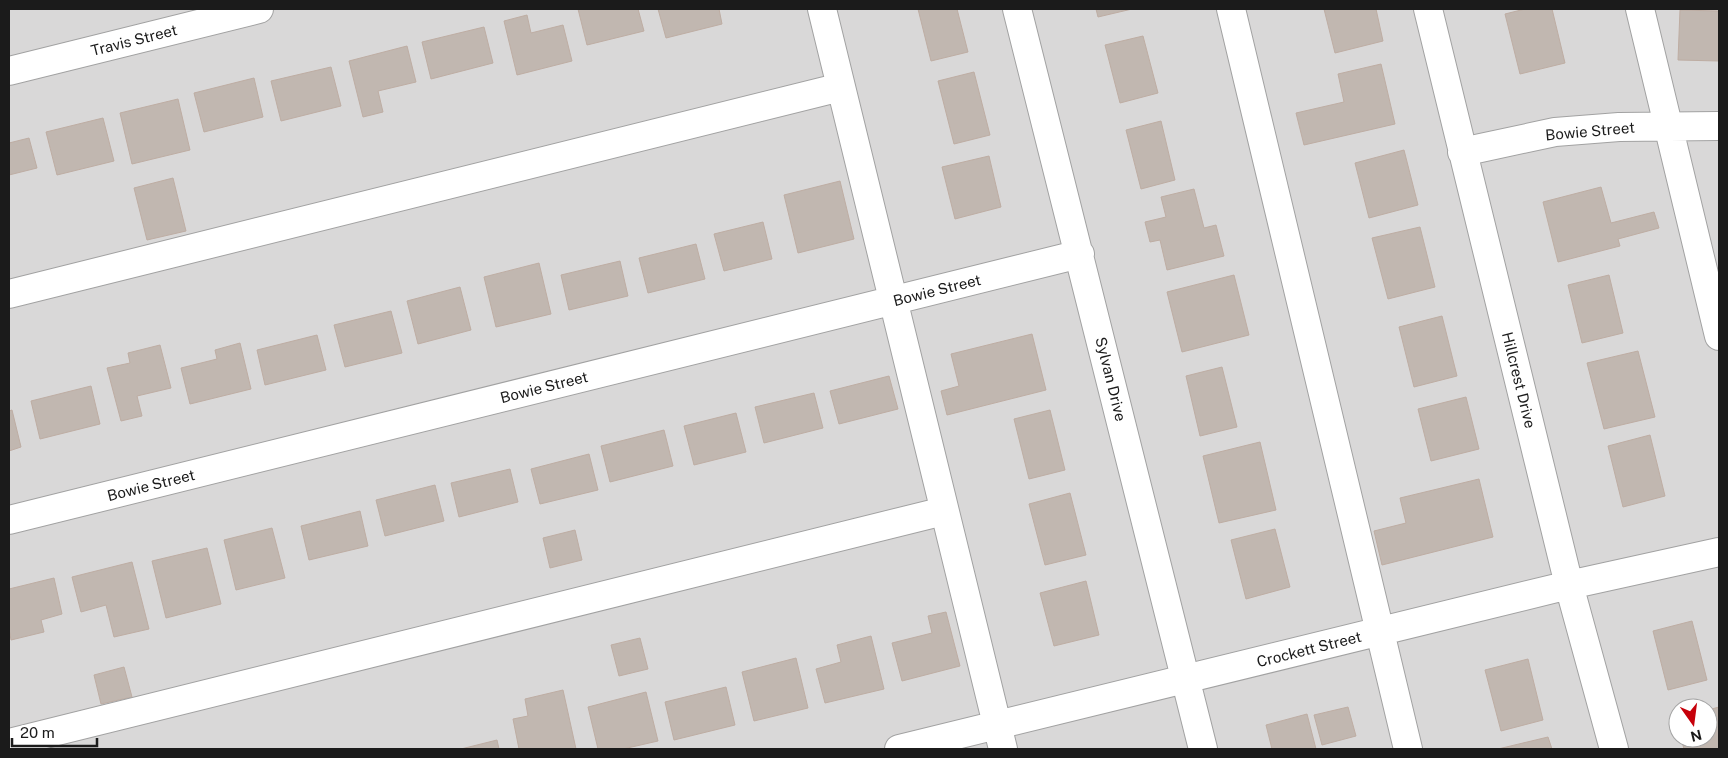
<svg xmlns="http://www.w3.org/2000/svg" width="1728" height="758" font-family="'Public Sans',sans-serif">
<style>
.residential{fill:#d9d8d8;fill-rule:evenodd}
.building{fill:#c1b7b0;stroke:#beada3}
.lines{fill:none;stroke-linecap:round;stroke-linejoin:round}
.minor-casing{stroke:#a2a2a2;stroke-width:30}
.minor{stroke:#fff;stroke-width:28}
.labels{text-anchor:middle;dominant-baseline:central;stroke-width:5;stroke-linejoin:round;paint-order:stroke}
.street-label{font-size:15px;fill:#1b1b1b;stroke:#fff}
</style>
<rect width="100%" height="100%" fill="#ede8e0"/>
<path class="residential" d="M 9,9 L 1719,9 L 1719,749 L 9,749 ZM 1678,708 L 1708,708 L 1708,738 L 1678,738 Z"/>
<path class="building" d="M 578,9 L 638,9 L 644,31 L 587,45 Z
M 658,9 L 719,9 L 722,24 L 666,38 Z
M 918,9 L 957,9 L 968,52 L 931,61 Z
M 1096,9 L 1132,9 L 1098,17 Z
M 1324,9 L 1376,9 L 1383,41 L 1335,53 Z
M 1525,9 L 1552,9 L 1565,63 L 1520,74 L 1505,14 Z
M 1680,10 L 1719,11 L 1719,61 L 1678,60 Z
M 527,15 L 531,33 L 563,25 L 572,61 L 517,75 L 504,21 Z
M 484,27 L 493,63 L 431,79 L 422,42 Z
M 1143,36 L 1158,93 L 1120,103 L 1105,45 Z
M 407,46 L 416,82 L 378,91 L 383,112 L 363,117 L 349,61 Z
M 1381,64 L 1395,124 L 1304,145 L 1296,113 L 1344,102 L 1338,74 Z
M 331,67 L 341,106 L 281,121 L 271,81 Z
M 974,72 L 990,135 L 954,144 L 938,81 Z
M 254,78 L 263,117 L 204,132 L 194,93 Z
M 178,99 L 190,150 L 132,164 L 120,113 Z
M 103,118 L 114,161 L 57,175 L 46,132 Z
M 1161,121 L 1175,180 L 1141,189 L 1126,130 Z
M 29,138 L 37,168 L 9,175 L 9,143 Z
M 1404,150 L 1418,205 L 1369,218 L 1355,163 Z
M 989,156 L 1001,207 L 955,219 L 942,167 Z
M 173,178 L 186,231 L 147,240 L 134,188 Z
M 840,181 L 854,239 L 798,253 L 784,195 Z
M 1601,187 L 1611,223 L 1654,212 L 1659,228 L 1618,239 L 1620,246 L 1558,262 L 1543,202 Z
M 1194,189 L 1204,228 L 1216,225 L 1224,256 L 1167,270 L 1160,240 L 1150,242 L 1145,222 L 1166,217 L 1161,197 Z
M 763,222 L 772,259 L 724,271 L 714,234 Z
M 1420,227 L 1435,287 L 1388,299 L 1372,238 Z
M 696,244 L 705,279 L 648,293 L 639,258 Z
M 620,261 L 628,296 L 569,310 L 561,275 Z
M 539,263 L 551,314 L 496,327 L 484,277 Z
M 1234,275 L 1249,335 L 1182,352 L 1167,292 Z
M 1609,275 L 1623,333 L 1582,343 L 1568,285 Z
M 460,287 L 471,330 L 418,344 L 407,301 Z
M 391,311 L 402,353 L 345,367 L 334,325 Z
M 1442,316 L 1457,376 L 1414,387 L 1399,327 Z
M 1032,334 L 1046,390 L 947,415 L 941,391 L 959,386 L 951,354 Z
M 317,335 L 326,370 L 265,385 L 257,350 Z
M 240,343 L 251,389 L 190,404 L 181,368 L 217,359 L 215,350 Z
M 160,345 L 171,388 L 137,396 L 142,416 L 121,421 L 107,368 L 130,363 L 128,353 Z
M 1638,351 L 1655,417 L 1604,429 L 1587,363 Z
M 1222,367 L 1237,427 L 1200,436 L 1186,376 Z
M 889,376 L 898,409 L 839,424 L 830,391 Z
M 91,386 L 100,424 L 40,439 L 31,401 Z
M 814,393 L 823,428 L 764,443 L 755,407 Z
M 1466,397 L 1479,449 L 1431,461 L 1418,409 Z
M 12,410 L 21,447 L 9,451 L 9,411 Z
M 1050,410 L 1065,470 L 1029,479 L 1014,419 Z
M 736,413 L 746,452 L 694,465 L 684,426 Z
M 664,430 L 673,466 L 610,482 L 601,446 Z
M 1650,435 L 1665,496 L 1623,507 L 1608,446 Z
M 1260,442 L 1276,510 L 1219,523 L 1203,456 Z
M 589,454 L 598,490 L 540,504 L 531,469 Z
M 510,469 L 518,502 L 459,517 L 451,483 Z
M 1479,479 L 1493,537 L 1382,565 L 1374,531 L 1406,523 L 1400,498 Z
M 435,485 L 444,521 L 385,536 L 376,500 Z
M 1070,493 L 1086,555 L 1045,565 L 1029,504 Z
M 360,511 L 368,546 L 309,560 L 301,526 Z
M 272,528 L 285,578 L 236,590 L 224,540 Z
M 1275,529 L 1290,587 L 1246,599 L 1231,540 Z
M 575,530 L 582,560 L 550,568 L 543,538 Z
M 207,548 L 221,604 L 166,618 L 152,561 Z
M 132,562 L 149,629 L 114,637 L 106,605 L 81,612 L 72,577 Z
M 54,578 L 62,614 L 41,620 L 44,632 L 11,640 L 9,629 L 9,589 Z
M 1086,581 L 1099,635 L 1054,646 L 1040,593 Z
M 946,612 L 960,666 L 902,681 L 892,643 L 932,633 L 928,616 Z
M 1692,621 L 1707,680 L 1668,690 L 1653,631 Z
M 871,636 L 884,689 L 825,703 L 816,669 L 841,662 L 837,645 Z
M 640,638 L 648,669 L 619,676 L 611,645 Z
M 796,658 L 808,708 L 754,721 L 742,672 Z
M 1528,659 L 1543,720 L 1501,731 L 1485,670 Z
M 124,667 L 132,697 L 101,704 L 94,675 Z
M 726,687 L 735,725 L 674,740 L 665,702 Z
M 563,690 L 576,749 L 519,749 L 513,719 L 528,716 L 525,699 Z
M 646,692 L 658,741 L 623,749 L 598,749 L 588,707 Z
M 1348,707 L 1356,736 L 1322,745 L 1314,715 Z
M 1719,707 L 1719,749 L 1684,749 L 1681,738 L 1708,738 L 1708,710 Z
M 1307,714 L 1316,749 L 1272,749 L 1266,725 Z
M 1548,737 L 1552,749 L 1498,749 Z
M 497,740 L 499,749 L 461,749 Z"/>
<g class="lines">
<g class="minor-casing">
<path id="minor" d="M 822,9 L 1003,749
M 1017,9 L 1203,749
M 1231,9 L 1408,749
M 1428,9 L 1569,585 L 1614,749
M 1640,9 L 1719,336
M 9,71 L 259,9
M 1462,152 L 1555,132 L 1619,127 L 1719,126
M 9,294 L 841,87
M 9,520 L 1080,254
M 9,743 L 944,511
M 899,749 L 1569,585 L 1719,552"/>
</g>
<use href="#minor" class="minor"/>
</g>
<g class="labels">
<g class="street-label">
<text transform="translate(134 40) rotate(-14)">Travis Street</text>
<text transform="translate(1590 131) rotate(-5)">Bowie Street</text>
<text transform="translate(937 290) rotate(-14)">Bowie Street</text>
<text transform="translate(1111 379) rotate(76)">Sylvan Drive</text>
<text transform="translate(1519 380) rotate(76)">Hillcrest Drive</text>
<text transform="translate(544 387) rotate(-14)">Bowie Street</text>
<text transform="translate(151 485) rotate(-14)">Bowie Street</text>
<text transform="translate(1309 649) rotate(-14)">Crockett Street</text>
</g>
</g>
<rect width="1728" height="758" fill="none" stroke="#1b1b1b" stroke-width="20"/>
<g transform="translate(1693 723) rotate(166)"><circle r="24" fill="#ffffff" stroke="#a4a4a4"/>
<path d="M0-4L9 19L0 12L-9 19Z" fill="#c6000a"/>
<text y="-8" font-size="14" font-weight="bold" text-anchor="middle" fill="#1b1b1b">N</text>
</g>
<path d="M12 738v8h85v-8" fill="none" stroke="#1b1b1b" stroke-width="2.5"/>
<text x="20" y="738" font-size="15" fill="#1b1b1b" stroke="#ffffff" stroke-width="4" paint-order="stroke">20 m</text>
</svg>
